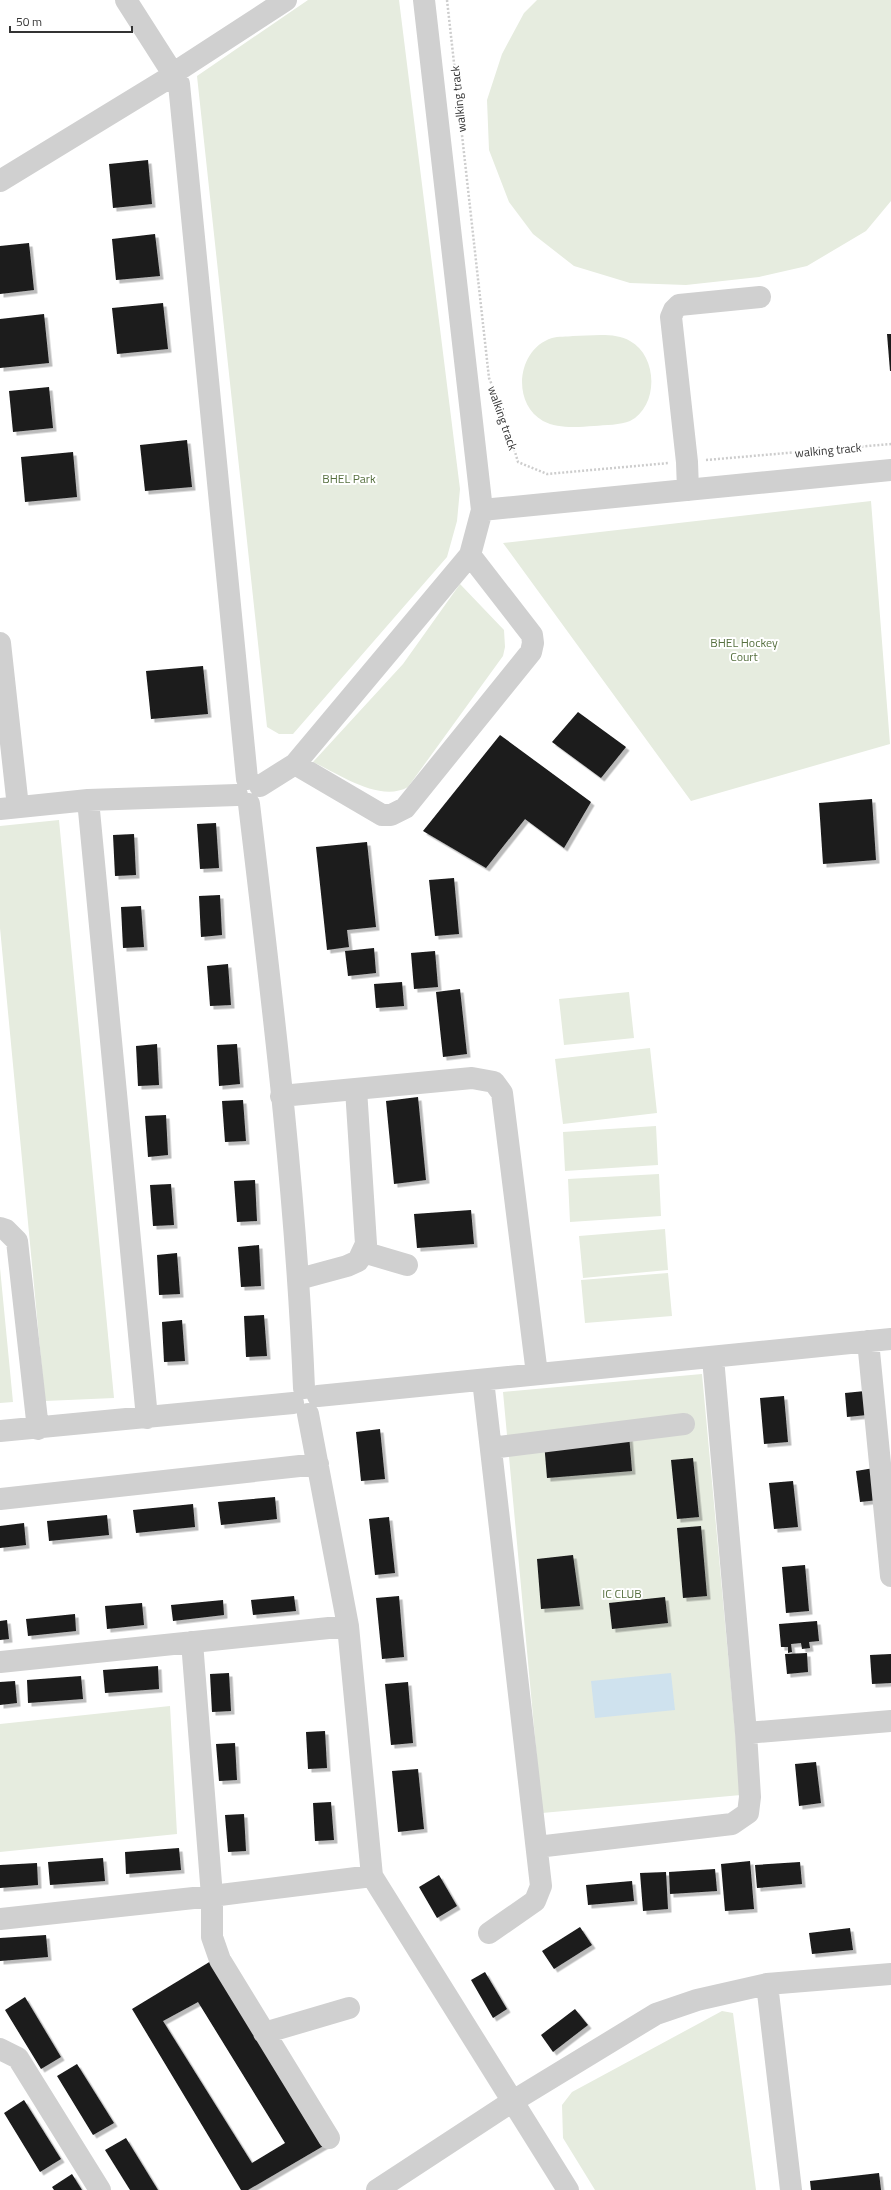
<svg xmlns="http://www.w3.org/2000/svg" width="891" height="2190" font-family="'Titillium Web',sans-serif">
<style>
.green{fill:#e6ecdf}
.water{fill:#cfe2ee}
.building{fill:#1a1a1a;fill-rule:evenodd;filter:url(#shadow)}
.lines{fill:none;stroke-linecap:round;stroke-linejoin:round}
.path{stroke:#cdcdcd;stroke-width:2.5;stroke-dasharray:2 2;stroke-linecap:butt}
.minor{stroke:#d0d0d0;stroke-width:22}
.labels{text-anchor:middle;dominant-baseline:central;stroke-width:4;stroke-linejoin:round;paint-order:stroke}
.street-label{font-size:12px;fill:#333;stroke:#fff}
.park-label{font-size:12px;fill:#56703f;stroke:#fff}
</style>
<defs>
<filter id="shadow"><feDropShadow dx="3.5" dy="3.5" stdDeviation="0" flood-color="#0004"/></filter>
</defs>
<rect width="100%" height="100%" fill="#fff"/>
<path class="green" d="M 308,0 L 399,0 L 460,489 L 457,521 L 447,557 L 293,734 L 279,734 L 267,727 L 197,76 Z
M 537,0 L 891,0 L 891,201 L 866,231 L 807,266 L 759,277 L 686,285 L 630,283 L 574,266 L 533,234 L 509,202 L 489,150 L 487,100 L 502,54 L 524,13 Z
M 573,336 C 591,336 615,332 630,341 C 658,356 659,406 630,421 C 621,425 605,425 594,426 C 578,427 558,429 543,421 C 511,403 517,349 552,338 C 558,336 567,337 573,336 Z
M 871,501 L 890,744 L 691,801 L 503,543 Z
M 460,584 L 504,630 L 505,647 L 503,656 L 408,787 C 380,803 339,774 313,762 L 403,664 Z
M 59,820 L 114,1398 L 45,1401 L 0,928 L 0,826 Z
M 629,992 L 634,1038 L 564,1045 L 559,999 Z
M 650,1048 L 657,1113 L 563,1124 L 555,1059 Z
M 656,1126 L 658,1165 L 565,1171 L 563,1132 Z
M 659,1174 L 661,1216 L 570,1222 L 568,1179 Z
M 665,1229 L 668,1270 L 583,1278 L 579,1236 Z
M 0,1268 L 13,1402 L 0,1403 Z
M 668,1273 L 672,1316 L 585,1323 L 581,1280 Z
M 702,1374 L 741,1795 L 542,1813 L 503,1392 Z
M 170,1706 L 177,1834 L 0,1852 L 0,1724 Z
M 722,2011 L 733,2013 L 756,2190 L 595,2190 L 563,2138 L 562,2105 L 572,2092 Z"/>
<path class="water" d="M 671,1673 L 675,1710 L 595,1718 L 591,1681 Z"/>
<path class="building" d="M 148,160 L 152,204 L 113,208 L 109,164 Z
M 155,234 L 160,276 L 116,280 L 112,239 Z
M 29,243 L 34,290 L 0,294 L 0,246 Z
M 163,303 L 168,349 L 117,354 L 112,308 Z
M 44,314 L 49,363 L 0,368 L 0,319 Z
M 887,334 L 891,334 L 891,371 L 890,371 Z
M 49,387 L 53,428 L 13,432 L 9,391 Z
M 187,440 L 192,487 L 145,491 L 140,445 Z
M 73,452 L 77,497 L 25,502 L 21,457 Z
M 203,666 L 208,714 L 151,719 L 146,671 Z
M 578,712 L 626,747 L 601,778 L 552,742 Z
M 500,735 L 591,802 L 564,848 L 525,819 L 486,868 L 423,831 Z
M 872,799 L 876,860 L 823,864 L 819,803 Z
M 216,823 L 219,868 L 200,869 L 197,824 Z
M 134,834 L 136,875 L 115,876 L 113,835 Z
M 367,842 L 376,927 L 347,930 L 349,947 L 327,950 L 316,847 Z
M 454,878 L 459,934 L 435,936 L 429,880 Z
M 220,895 L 222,935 L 201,937 L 199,896 Z
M 141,906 L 144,947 L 123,948 L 121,907 Z
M 374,948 L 376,973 L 348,976 L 345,951 Z
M 435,951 L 438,987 L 414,989 L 411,953 Z
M 228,964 L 231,1005 L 210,1006 L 207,966 Z
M 402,982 L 404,1006 L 376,1008 L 374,984 Z
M 460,989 L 467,1054 L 443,1057 L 436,992 Z
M 157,1044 L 159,1085 L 138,1086 L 136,1046 Z
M 237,1044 L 240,1084 L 219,1086 L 217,1045 Z
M 418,1097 L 426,1180 L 394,1184 L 386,1101 Z
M 243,1100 L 246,1141 L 225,1142 L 222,1101 Z
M 166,1115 L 168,1155 L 148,1157 L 145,1116 Z
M 255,1180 L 257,1221 L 237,1222 L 234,1181 Z
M 171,1184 L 174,1225 L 153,1226 L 150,1185 Z
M 471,1210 L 474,1244 L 417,1248 L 414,1214 Z
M 259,1245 L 261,1286 L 241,1287 L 238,1247 Z
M 177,1253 L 180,1294 L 159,1295 L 157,1255 Z
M 264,1315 L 267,1356 L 246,1357 L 244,1316 Z
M 182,1320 L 185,1361 L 164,1362 L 162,1322 Z
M 865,1391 L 867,1415 L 847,1417 L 845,1393 Z
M 784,1396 L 788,1442 L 764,1444 L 760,1398 Z
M 380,1429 L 385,1479 L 361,1481 L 356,1432 Z
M 629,1435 L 632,1471 L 547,1478 L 544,1442 Z
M 693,1458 L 699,1517 L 677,1519 L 671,1460 Z
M 874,1468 L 878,1500 L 860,1502 L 856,1471 Z
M 793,1481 L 798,1527 L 774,1529 L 769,1483 Z
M 275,1497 L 277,1519 L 221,1525 L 218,1502 Z
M 193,1504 L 195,1527 L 136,1533 L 133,1510 Z
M 107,1515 L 109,1535 L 49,1541 L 47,1521 Z
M 389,1517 L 395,1573 L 375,1575 L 369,1519 Z
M 24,1523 L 26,1545 L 0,1548 L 0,1526 Z
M 701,1526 L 707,1596 L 683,1598 L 677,1528 Z
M 573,1555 L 580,1606 L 541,1609 L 537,1559 Z
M 805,1565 L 809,1611 L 786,1613 L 782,1567 Z
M 294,1596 L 296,1611 L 253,1615 L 251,1600 Z
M 399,1596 L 404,1657 L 382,1659 L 376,1598 Z
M 665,1597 L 668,1623 L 612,1629 L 609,1603 Z
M 223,1600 L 224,1615 L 173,1621 L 171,1605 Z
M 142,1603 L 144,1625 L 107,1629 L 105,1606 Z
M 75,1614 L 76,1631 L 28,1636 L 26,1619 Z
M 7,1620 L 9,1639 L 0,1640 L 0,1621 Z
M 817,1621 L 819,1641 L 809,1642 L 810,1648 L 802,1649 L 801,1643 L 791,1644 L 792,1652 L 788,1653 L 788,1647 L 781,1647 L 779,1624 Z
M 807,1653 L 808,1672 L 787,1674 L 785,1654 Z
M 891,1654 L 891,1683 L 872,1684 L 870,1655 Z
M 158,1666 L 159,1689 L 105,1693 L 103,1670 Z
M 229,1673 L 231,1711 L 212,1712 L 210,1674 Z
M 81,1676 L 83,1699 L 28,1703 L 27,1680 Z
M 15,1681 L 17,1703 L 0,1705 L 0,1682 Z
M 408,1682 L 413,1743 L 391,1745 L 385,1684 Z
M 325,1731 L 327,1768 L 308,1769 L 306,1732 Z
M 235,1743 L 237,1780 L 219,1781 L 216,1744 Z
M 816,1762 L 821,1803 L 799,1806 L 795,1764 Z
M 418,1769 L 424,1829 L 398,1832 L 392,1771 Z
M 331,1802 L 334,1840 L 315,1841 L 313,1803 Z
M 244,1814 L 246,1851 L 228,1852 L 225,1815 Z
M 179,1848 L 181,1870 L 126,1874 L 125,1852 Z
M 103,1858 L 105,1881 L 50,1885 L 48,1862 Z
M 750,1861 L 754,1909 L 725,1911 L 721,1864 Z
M 800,1862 L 802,1884 L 757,1888 L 755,1865 Z
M 37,1863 L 38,1885 L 0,1888 L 0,1865 Z
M 715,1869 L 717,1891 L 670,1894 L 669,1872 Z
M 666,1872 L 668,1909 L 643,1911 L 640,1873 Z
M 439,1875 L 457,1906 L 437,1918 L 419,1887 Z
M 632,1881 L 634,1901 L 588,1905 L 586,1885 Z
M 580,1927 L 592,1945 L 554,1969 L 542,1951 Z
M 850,1928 L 853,1950 L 812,1954 L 809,1933 Z
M 46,1935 L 48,1957 L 0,1961 L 0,1938 Z
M 211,1961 L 325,2145 L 248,2190 L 241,2190 L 132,2009 ZM 198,2002 L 285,2143 L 252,2163 L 163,2021 Z
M 485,1972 L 507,2009 L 493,2018 L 471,1980 Z
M 25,1997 L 61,2057 L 41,2069 L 5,2010 Z
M 575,2009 L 588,2025 L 553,2052 L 541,2035 Z
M 77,2064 L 114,2123 L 93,2135 L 57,2076 Z
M 24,2100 L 61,2159 L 40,2172 L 4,2113 Z
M 126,2138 L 158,2190 L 130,2190 L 105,2150 Z
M 879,2173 L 881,2190 L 811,2190 L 810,2181 Z
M 72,2174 L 82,2190 L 54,2190 L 52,2187 Z"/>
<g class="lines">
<path class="path" d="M 447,0 L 489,378 L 503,411 L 518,462 L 547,474 L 669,463
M 706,460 L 891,444"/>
<path class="minor" d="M 126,0 L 170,69
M 180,69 L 286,0
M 179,84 L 247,779
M 0,181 L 167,79
M 688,490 L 687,462 L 671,317 L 674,310 L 679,305 L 760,297
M 482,510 L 891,470
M 0,643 L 18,807
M 295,764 L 382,815 L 391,815 L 405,808 L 531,652 L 533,643 L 532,635 L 470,555
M 260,786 L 295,764 L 470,555 L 482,510 L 424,0
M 88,800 L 147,1418
M 249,804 C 272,998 296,1192 304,1388
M 0,809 L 88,800 L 237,795
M 281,1096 L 472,1078 L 494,1082 L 502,1093 L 537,1374
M 0,1228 L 6,1230 L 17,1241 L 38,1429
M 363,1252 L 407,1265
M 299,1279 L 347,1266 L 358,1261 L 366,1244 L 356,1089
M 868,1341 L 891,1576
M 483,1380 L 541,1886 L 535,1901 L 489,1933
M 318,1396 L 891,1339
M 308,1414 L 348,1626 L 372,1876 L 568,2190
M 0,1431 L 293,1403
M 491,1448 L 684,1424
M 0,1499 L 318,1464
M 192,1642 L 212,1896 L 212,1937 L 220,1960 L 329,2138
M 0,1662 L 348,1626
M 746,1733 L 891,1721
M 537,1847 L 732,1824 L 748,1813 L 750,1797 L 746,1733 L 713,1358
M 0,1919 L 212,1896 L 372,1876
M 767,1984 L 791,2190
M 264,2033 L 349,2008
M 0,2049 L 18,2058 L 100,2190
M 377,2190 L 513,2101 L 656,2014 L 697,2000 L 767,1984 L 891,1974"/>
</g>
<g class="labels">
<g class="street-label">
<text transform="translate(458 99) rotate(-96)">walking track</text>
<text transform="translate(503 418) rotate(71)">walking track</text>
<text transform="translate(828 450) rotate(-5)">walking track</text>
</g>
<g class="park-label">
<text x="349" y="478">BHEL Park</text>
<text x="744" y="642">BHEL Hockey<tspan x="744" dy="14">Court</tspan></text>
<text x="622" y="1593">IC CLUB</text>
</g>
</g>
<path d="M10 26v6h122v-6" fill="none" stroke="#333333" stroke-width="2"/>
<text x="16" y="26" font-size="12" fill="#333333" stroke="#ffffff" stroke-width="3" paint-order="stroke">50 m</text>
</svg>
